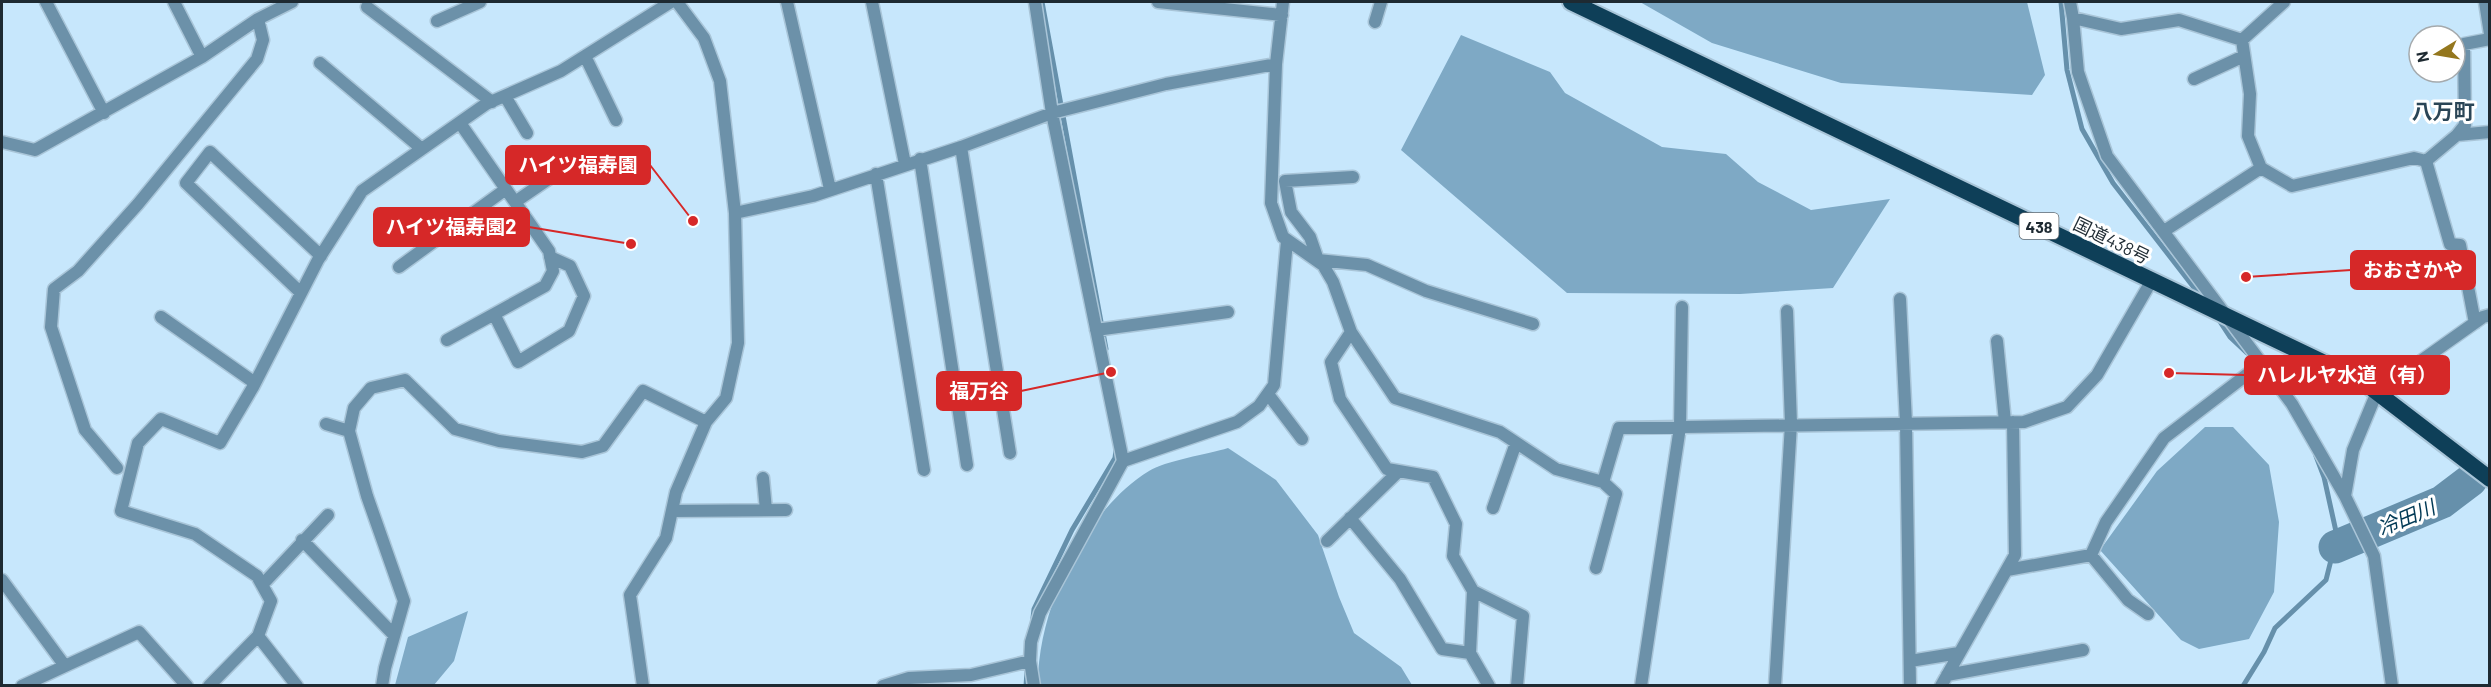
<svg xmlns="http://www.w3.org/2000/svg" width="2491" height="687" font-family="Barlow,'Noto Sans JP',sans-serif">
<style>
.forest{fill:#7ea9c5}
.lines{fill:none;stroke-linecap:round;stroke-linejoin:round}
.stream{stroke:#6690ab;stroke-width:5}
.river{stroke:#6690ab;stroke-width:33}
.minor-casing{stroke:#a9c5d8;stroke-width:15}
.trunk-casing{stroke:#a9c5d8;stroke-width:20}
.minor{stroke:#6c91a9;stroke-width:12}
.trunk{stroke:#0e3f58;stroke-width:16}
.labels{text-anchor:middle;dominant-baseline:central;stroke-width:6;stroke-linejoin:round;paint-order:stroke}
.shield{fill:#fff;stroke:#626a70;stroke-width:1.5}
.shield-label{font-size:16px;font-weight:bold;fill:#1e2a32}
.street-label{font-size:18px;fill:#1e2a32;stroke:#fff}
.water-label{font-size:20px;font-style:italic;fill:#003955;stroke:#fff}
.quarter-label{font-size:21px;font-weight:bold;fill:#2a4556;stroke:#fff}
.leader{fill:none;stroke:#d62828;stroke-width:2}
.callout-dot{fill:#d62828;stroke:#fff;stroke-width:2}
.callout{fill:#d62828;stroke:#d62828;stroke-width:2}
.callout-label{font-size:20px;text-anchor:middle;font-weight:bold;fill:#fff}
</style>
<rect width="100%" height="100%" fill="#c7e7fc"/>
<path class="forest" d="M 1640,2 L 2027,2 L 2045,75 L 2032,95 L 1841,83 L 1712,43 Z
M 1461,35 L 1550,72 L 1565,93 L 1662,147 L 1726,154 L 1758,182 L 1811,210 L 1890,199 L 1833,288 L 1740,294 L 1567,293 L 1401,150 Z
M 2205,427 L 2233,427 L 2269,465 L 2279,522 L 2274,592 L 2249,639 L 2199,649 L 2181,640 L 2100,550 L 2157,471 Z
M 1228,448 L 1276,480 L 1318,535 L 1339,597 L 1354,633 L 1401,667 L 1412,685 L 1038,686 C 1037,610 1084,511 1149,471 C 1164,461 1209,454 1228,448 Z
M 468,611 L 454,661 L 434,685 L 395,685 L 408,637 Z"/>
<g class="lines">
<path class="stream" d="M 1042,2 L 1106,349
M 2061,2 L 2067,70 L 2082,129 L 2113,183 L 2202,298
M 2217,317 L 2230,337 L 2247,353
M 1033,618 L 1034,609 L 1072,530 L 1115,458 L 1116,450
M 1026,686 L 1027,672
M 2243,686 L 2264,652 L 2275,628 L 2326,580 L 2337,536 L 2324,477 L 2316,456"/>
<path class="river" d="M 2335,547 L 2442,502 L 2471,480"/>
<g class="minor-casing">
<path id="minor" d="M 46,2 L 104,113
M 174,2 L 202,57
M 677,2 L 704,38 L 720,81 L 735,213 L 813,196 L 961,147 L 1052,113 L 1166,84 L 1276,64 L 1283,2
M 787,2 L 830,189
M 872,2 L 905,164
M 1158,2 L 1282,15
M 2070,2 L 2073,18
M 2485,2 L 2490,34
M 367,7 L 492,102
M 437,21 L 480,2
M 1375,22 L 1381,2
M 2242,40 L 2179,20 L 2121,29 L 2073,18 L 2078,72 L 2107,156 L 2292,404 L 2345,496
M 2242,40 L 2250,94 L 2248,136 L 2261,168 L 2292,186 L 2414,158 L 2426,161
M 2242,40 L 2284,2
M 585,56 L 616,120
M 320,63 L 422,149
M 1276,64 L 1271,203 L 1283,237 L 1323,265 L 1333,282 L 1351,332 L 1395,398 L 1500,432 L 1556,469 L 1603,482 L 1619,428 L 2024,422 L 2067,407 L 2097,375 L 2152,280
M 2194,79 L 2244,56
M 505,96 L 527,133
M 2457,135 L 2465,125 L 2464,44 L 2490,39
M 2,142 L 35,150 L 202,57 L 258,19 L 292,2
M 961,147 L 1010,453
M 920,159 L 967,465
M 876,174 L 924,470
M 1353,177 L 1285,181 L 1291,212 L 1310,237 L 1318,260 L 1367,265 L 1426,291 L 1533,324
M 515,202 L 550,178
M 2164,231 L 2261,168
M 399,267 L 506,189
M 301,293 L 186,183 L 210,152 L 321,256
M 1900,299 L 1906,423 L 1910,686
M 494,314 L 518,362 L 569,331 L 584,296 L 570,266 L 550,257
M 161,317 L 255,383
M 2475,323 L 2460,245 L 2450,244 L 2426,161 L 2457,135 L 2490,132
M 1096,330 L 1228,312
M 1351,332 L 1331,362 L 1340,399 L 1387,469 L 1433,477 L 1456,524 L 1453,556 L 1473,591 L 1523,616 L 1517,686
M 447,340 L 545,286 L 553,271 L 549,251 L 460,123
M 1997,341 L 2005,422
M 1268,394 L 1302,439
M 326,424 L 349,431
M 1123,461 L 1237,422 L 1259,406 L 1274,385 L 1287,241
M 117,468 L 85,430 L 51,327 L 54,289 L 78,271 L 138,204 L 257,59 L 263,40 L 258,19
M 763,478 L 766,510
M 1493,508 L 1516,443
M 672,511 L 786,510
M 1350,518 L 1400,579 L 1442,649 L 1470,653 L 1489,686
M 302,540 L 394,635
M 1327,541 L 1399,471
M 2091,555 L 2106,522 L 2164,438 L 2262,363
M 1596,568 L 1616,494 L 1603,482
M 2007,570 L 2091,555 L 2128,600 L 2148,614
M 2,580 L 65,666 L 139,632 L 187,686
M 262,585 L 328,515
M 258,636 L 297,686
M 1470,653 L 1473,591
M 1910,661 L 1959,653
M 1947,675 L 2083,650
M 22,686 L 65,666
M 209,686 L 258,636 L 271,601 L 257,576 L 195,534 L 121,511 L 138,443 L 161,419 L 220,443 L 253,387 L 318,260 L 362,191 L 486,104 L 561,71 L 671,2
M 382,686 L 385,668 L 404,601 L 367,496 L 349,431 L 354,408 L 371,388 L 405,380 L 455,429 L 499,441 L 582,452 L 603,446 L 643,391 L 706,422
M 643,686 L 630,595 L 666,538 L 676,492 L 706,422 L 726,398 L 738,343 L 735,213
M 883,686 L 909,678 L 971,675 L 1030,661
M 1034,686 L 1030,661 L 1031,642 L 1040,613 L 1123,461 L 1052,113 L 1035,2
M 1641,686 L 1680,427 L 1682,307
M 1775,686 L 1791,424 L 1787,311
M 1941,686 L 2015,555 L 2013,422
M 2392,686 L 2374,556 L 2345,496 L 2353,450 L 2377,392 L 2483,317 L 2490,315"/>
</g>
<g class="trunk-casing">
<path id="trunk" d="M 1571,2 L 2362,381 L 2490,479"/>
</g>
<use href="#minor" class="minor"/>
<use href="#trunk" class="trunk"/>
</g>
<g class="labels">
<rect class="shield" x="2019.5" y="213" width="39" height="26" rx="4.5"/>
<g class="shield-label">
<text x="2039" y="226">438</text>
</g>
<g class="street-label">
<text transform="translate(2112 240) rotate(26)">国道438号</text>
</g>
<g class="water-label">
<text transform="translate(2406 517) rotate(-23)">冷田川</text>
</g>
<g class="quarter-label">
<text x="2443" y="110">八万町</text>
</g>
</g>
<path class="leader" d="M693 221L650 165M631 244L529 227M2246 277L2351 270M2169 373L2245 375M1111 372L1021 391"/>
<g class="callout-dot">
<circle cx="693" cy="221" r="6"/>
<circle cx="631" cy="244" r="6"/>
<circle cx="2246" cy="277" r="6"/>
<circle cx="2169" cy="373" r="6"/>
<circle cx="1111" cy="372" r="6"/>
</g>
<g class="callout">
<rect x="506" y="146" width="144" height="38" rx="6"/>
<rect x="374" y="208" width="155" height="38" rx="6"/>
<rect x="2351" y="251" width="124" height="38" rx="6"/>
<rect x="2245" y="356" width="204" height="38" rx="6"/>
<rect x="937" y="372" width="84" height="38" rx="6"/>
</g>
<g class="callout-label">
<text x="578" y="172">ハイツ福寿園</text>
<text x="451" y="234">ハイツ福寿園2</text>
<text x="2413" y="277">おおさかや</text>
<text x="2347" y="382">ハレルヤ水道（有）</text>
<text x="979" y="398">福万谷</text>
</g>
<rect width="2491" height="687" fill="none" stroke="#1e2a32" stroke-width="6"/>
<g transform="translate(2437 54) rotate(259)"><circle r="28" fill="#ffffff" stroke="#a5aaad" stroke-width="1.5"/>
<path d="M0-4.5L10 22L0 15L-10 22Z" fill="#94771e"/>
<text y="-9" font-size="16" font-weight="bold" text-anchor="middle" fill="#1e2a32">N</text>
</g>
</svg>
